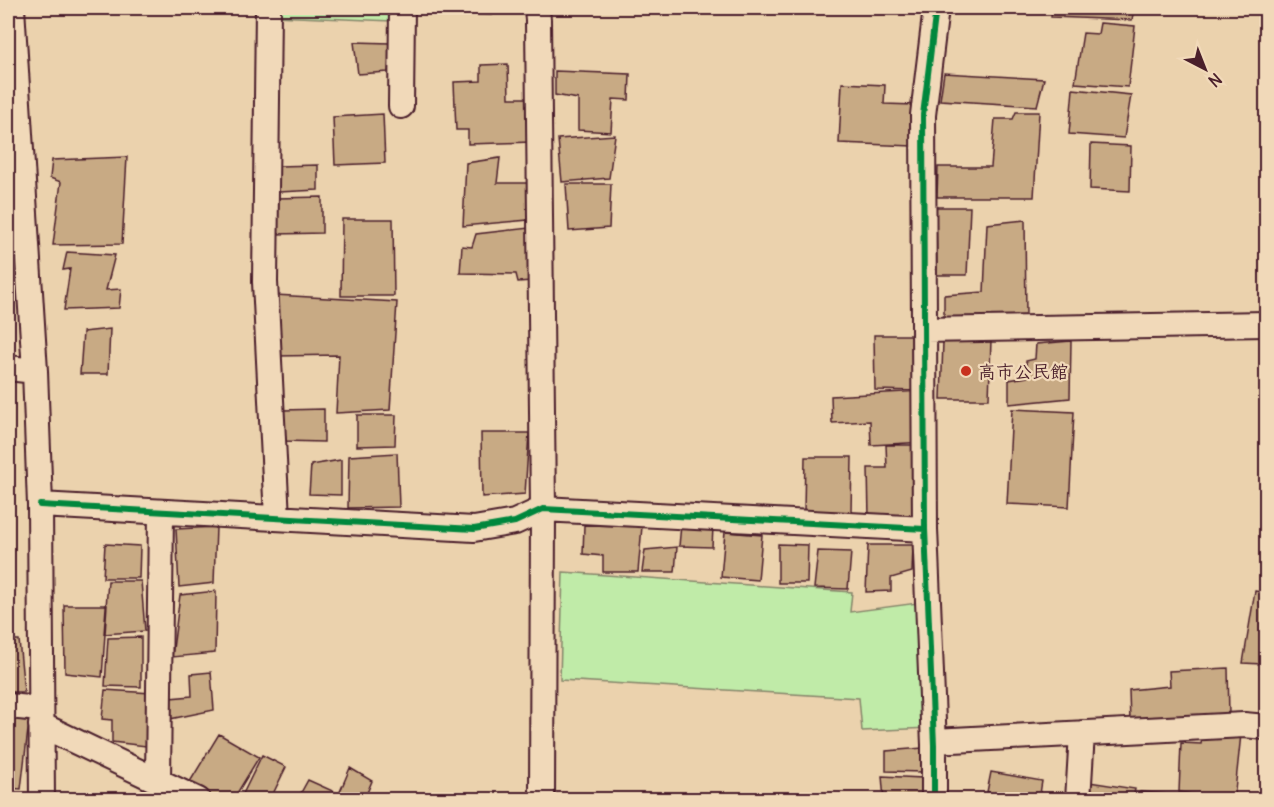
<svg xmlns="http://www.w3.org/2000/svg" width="1274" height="807" font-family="Delius,'Klee One',sans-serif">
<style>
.green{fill:#c0eba8;stroke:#85856a;stroke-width:1.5}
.building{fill:#c8aa84;stroke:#4a1f2b;stroke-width:1.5}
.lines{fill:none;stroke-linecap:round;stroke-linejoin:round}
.minor-casing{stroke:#4a1f2b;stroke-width:28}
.minor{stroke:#f1d9b9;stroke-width:24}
.cycleway-casing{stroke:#f1d9b9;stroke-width:10}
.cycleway{stroke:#00873e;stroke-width:6}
.poi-dot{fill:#c8321e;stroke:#f1d9b9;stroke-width:2}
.labels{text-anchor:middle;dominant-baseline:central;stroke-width:4.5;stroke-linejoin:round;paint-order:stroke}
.poi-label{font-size:18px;font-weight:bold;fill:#4a1f2b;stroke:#f1d9b9;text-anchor:start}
</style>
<rect width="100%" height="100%" fill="#ebd2ad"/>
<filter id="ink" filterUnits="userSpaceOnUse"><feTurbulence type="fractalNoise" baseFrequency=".0167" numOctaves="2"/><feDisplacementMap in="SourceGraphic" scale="12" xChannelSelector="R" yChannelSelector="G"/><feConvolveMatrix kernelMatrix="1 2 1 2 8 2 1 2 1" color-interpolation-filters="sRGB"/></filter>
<g filter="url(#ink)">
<path class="green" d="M 274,8 L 391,8 L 392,21 L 274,16 Z
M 563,572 L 852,592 L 850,612 L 925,602 L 930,728 L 862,731 L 859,698 L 560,680 Z"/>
<path class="building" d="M 426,8 L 492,8 L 492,15 L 426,13 Z
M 1052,8 L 1134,8 L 1132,20 L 1051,17 Z
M 1100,23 L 1135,26 L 1128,87 L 1075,83 L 1083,33 L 1098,34 Z
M 354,42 L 390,43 L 388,72 L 358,74 Z
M 508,64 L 509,98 L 530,98 L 532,142 L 468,144 L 468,130 L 456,130 L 454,82 L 481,81 L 481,65 Z
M 555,71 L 630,74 L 629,100 L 613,99 L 611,132 L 578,130 L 578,99 L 555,95 Z
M 944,73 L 1044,79 L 1037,106 L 940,100 Z
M 842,83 L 885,85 L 884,104 L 915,105 L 913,146 L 839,143 Z
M 1073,89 L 1131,95 L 1124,138 L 1069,134 Z
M 1016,112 L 1039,112 L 1034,197 L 937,197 L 938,167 L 991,167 L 995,119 L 1013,119 Z
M 383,114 L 385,163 L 335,165 L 333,117 Z
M 615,135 L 609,178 L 562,182 L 558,139 Z
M 1091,144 L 1131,146 L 1130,191 L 1090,189 Z
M 127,157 L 122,244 L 53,245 L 61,182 L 50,178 L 52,160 Z
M 500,158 L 497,183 L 531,183 L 528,220 L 463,226 L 466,163 Z
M 318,165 L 318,190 L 279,192 L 279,166 Z
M 566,184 L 611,184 L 609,228 L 569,231 Z
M 322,197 L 322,233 L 276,234 L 276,198 Z
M 936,207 L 970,207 L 967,275 L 937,275 Z
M 342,219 L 393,219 L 394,296 L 341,296 Z
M 1025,220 L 1026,318 L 944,321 L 944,295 L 984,292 L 987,224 Z
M 529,228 L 531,281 L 518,282 L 516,274 L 460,273 L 462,246 L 472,247 L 476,234 Z
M 67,252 L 115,255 L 106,290 L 121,289 L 119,308 L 64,310 L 70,269 L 63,270 Z
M 275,295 L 397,302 L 390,410 L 336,413 L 339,355 L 277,356 Z
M 110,329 L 108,374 L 80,374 L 83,332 Z
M 874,335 L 919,335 L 919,391 L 875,390 Z
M 991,340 L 989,399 L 941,399 L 943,342 Z
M 1071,341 L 1070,398 L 1009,404 L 1009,380 L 1027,377 L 1026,361 L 1035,359 L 1036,344 Z
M 923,391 L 926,442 L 871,445 L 870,421 L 832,423 L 831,396 Z
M 324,409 L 324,442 L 283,441 L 283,410 Z
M 1012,409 L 1074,412 L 1069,507 L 1007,504 Z
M 357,415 L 396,415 L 395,445 L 357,446 Z
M 481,433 L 529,433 L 525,494 L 482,497 Z
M 886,445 L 916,445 L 917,515 L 869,517 L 868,468 L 887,468 Z
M 397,453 L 399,507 L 348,508 L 349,456 Z
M 805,457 L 852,457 L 851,512 L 804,511 Z
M 341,460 L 341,495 L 309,494 L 311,465 Z
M 584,525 L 642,526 L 638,572 L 603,572 L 603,556 L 583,554 Z
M 681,525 L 713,527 L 712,547 L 679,546 Z
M 216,527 L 214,583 L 179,587 L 176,529 Z
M 725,532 L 762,535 L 758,580 L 721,577 Z
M 105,544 L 140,546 L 139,578 L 103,578 Z
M 778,544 L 808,545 L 807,583 L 778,583 Z
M 868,545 L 913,545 L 912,572 L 891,578 L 891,591 L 866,592 Z
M 677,547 L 675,572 L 642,572 L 645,550 Z
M 818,551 L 851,552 L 848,589 L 814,588 Z
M 108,581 L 141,581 L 145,631 L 104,634 Z
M 216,591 L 215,653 L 172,657 L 180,595 Z
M 1255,591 L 1266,593 L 1266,658 L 1262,664 L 1243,663 Z
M 64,605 L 107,605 L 102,677 L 65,673 Z
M 141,637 L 141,687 L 105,686 L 108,638 Z
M 8,640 L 19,640 L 24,692 L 8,692 Z
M 1228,668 L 1229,716 L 1130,722 L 1129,690 L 1170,686 L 1169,671 Z
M 211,672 L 214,710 L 170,719 L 170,698 L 192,696 L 191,674 Z
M 105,690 L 151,693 L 146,746 L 112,742 L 112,720 L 102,719 Z
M 8,719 L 29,721 L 21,789 L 8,788 Z
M 219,734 L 259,757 L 233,800 L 218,800 L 188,785 Z
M 1203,734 L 1241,734 L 1234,800 L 1179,792 L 1181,743 L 1201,744 Z
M 923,748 L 923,772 L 886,771 L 886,751 Z
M 262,755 L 286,767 L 270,800 L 240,800 Z
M 350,768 L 372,781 L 364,800 L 297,800 L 308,780 L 339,794 Z
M 991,772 L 1042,781 L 1039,800 L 1003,800 L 1003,796 L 987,792 Z
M 882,776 L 922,778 L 923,800 L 884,800 Z
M 1083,781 L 1135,789 L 1133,800 L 1081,800 Z
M 1140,792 L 1214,797 L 1214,800 L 1139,800 Z"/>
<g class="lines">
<g class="minor-casing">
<path id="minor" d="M 12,8 L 35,371 L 40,505 L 42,800
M 268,8 L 265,282 L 277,518
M 537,8 L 538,20 L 543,509 L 542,800
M 401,106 L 402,8
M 924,330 L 1266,324
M 8,368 L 35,371
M 40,505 L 474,529 L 515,522 L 543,509 L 925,529
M 8,706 L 41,709
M 41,725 L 198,800
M 934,741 L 1244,725 L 1266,727
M 158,780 L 161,512
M 934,800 L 934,745 L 925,529 L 923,115 L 936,8
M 1078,800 L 1082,733"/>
</g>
<use href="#minor" class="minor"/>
<g class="cycleway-casing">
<path id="cycleway" d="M 40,505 L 474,529 L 515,522 L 543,509 L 925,529
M 934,800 L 934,745 L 925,529 L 923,115 L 936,8"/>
</g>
<use href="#cycleway" class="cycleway"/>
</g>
</g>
<circle class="poi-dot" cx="966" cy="371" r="6"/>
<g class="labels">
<g class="poi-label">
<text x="978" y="371">高市公民館</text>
</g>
</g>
<rect width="1274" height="807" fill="none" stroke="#f1d9b9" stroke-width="30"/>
<rect x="15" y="15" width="1244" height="777" fill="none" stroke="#4a1f2b" stroke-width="2" filter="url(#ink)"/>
<g transform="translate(1205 69) rotate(138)" stroke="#f1d9b9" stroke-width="4.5" paint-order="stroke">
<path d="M0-4.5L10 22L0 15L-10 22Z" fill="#4a1f2b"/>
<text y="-9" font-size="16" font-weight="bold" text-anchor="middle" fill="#4a1f2b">N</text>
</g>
</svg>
